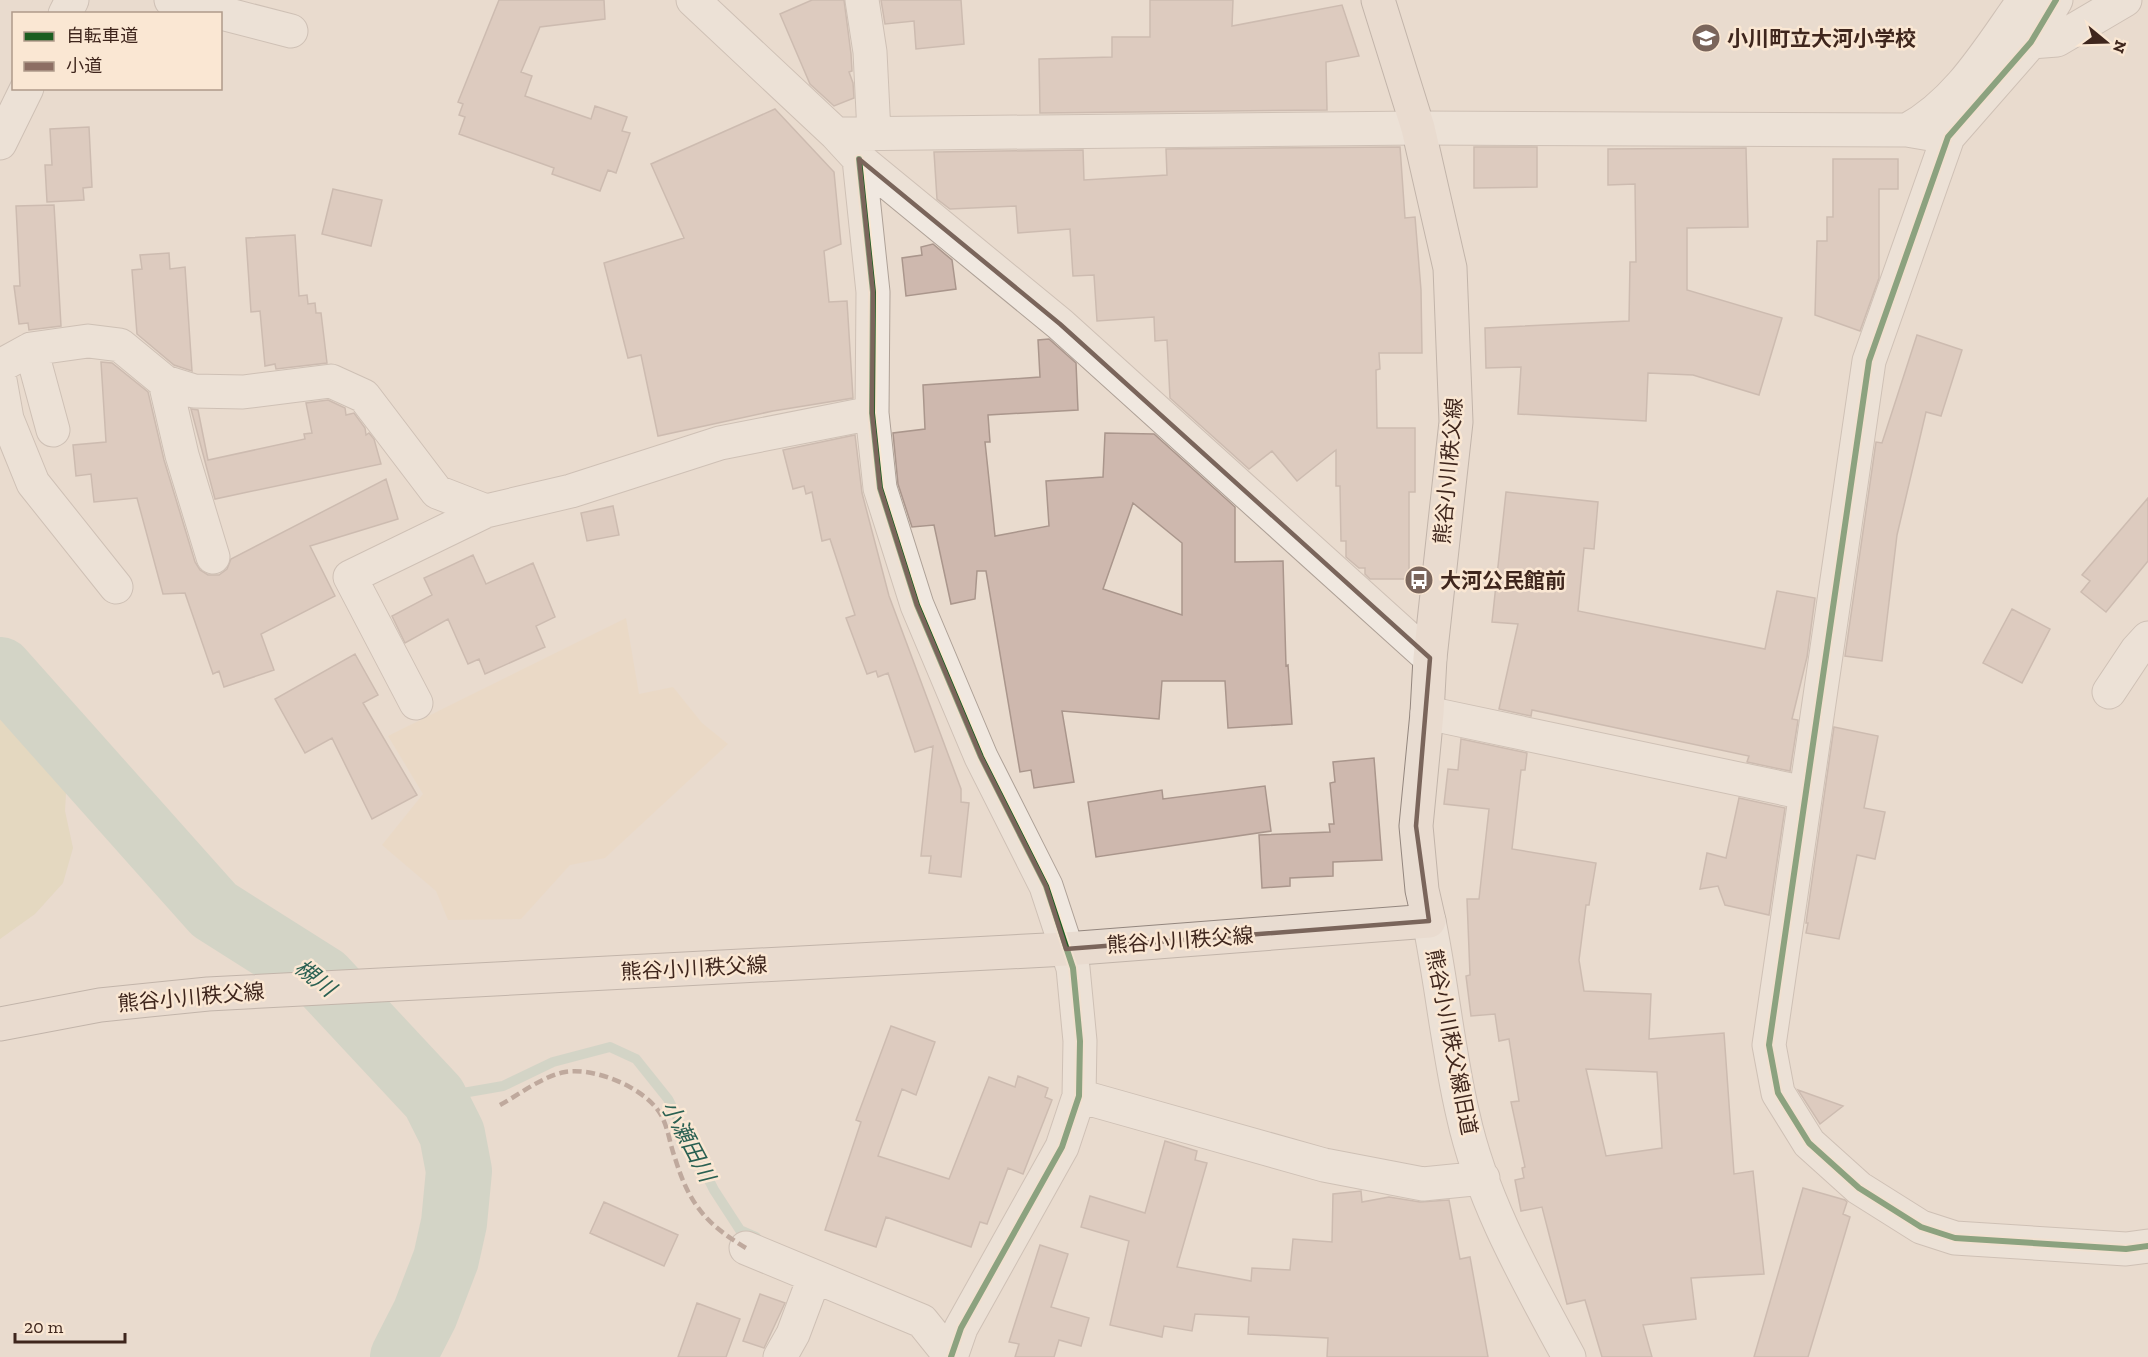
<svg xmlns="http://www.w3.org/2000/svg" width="2148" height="1357" font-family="'Zilla Slab','Noto Sans JP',serif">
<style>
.farmland{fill:#ead8bd}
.green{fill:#ddd4af}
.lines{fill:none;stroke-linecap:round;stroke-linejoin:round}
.stream{stroke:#b9ccbd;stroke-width:10}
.river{stroke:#b9ccbd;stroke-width:66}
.building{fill:#ceb8ae;stroke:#aa968c;stroke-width:1.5;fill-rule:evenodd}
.minor-casing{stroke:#aea197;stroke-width:35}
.major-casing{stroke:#93867e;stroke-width:35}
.minor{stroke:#f0e8e0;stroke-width:33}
.major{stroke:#e8dcd1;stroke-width:33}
.quiet{stroke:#8d6e63;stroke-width:4.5;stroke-dasharray:9 4.5;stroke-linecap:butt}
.cycleway-casing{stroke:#fae7d3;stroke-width:10}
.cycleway{stroke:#1b5e20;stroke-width:6}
.marked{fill:none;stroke:#7a655b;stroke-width:4.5;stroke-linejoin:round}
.labels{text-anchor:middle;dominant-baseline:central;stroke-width:5;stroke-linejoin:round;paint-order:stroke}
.poi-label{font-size:21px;font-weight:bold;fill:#3f261d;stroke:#fae7d3;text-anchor:start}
.street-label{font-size:21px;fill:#3f261d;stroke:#fae7d3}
.water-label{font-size:22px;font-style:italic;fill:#2a6052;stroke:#fae7d3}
</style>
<rect width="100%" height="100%" fill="#e9dbce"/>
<path class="farmland" d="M 626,618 L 639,694 L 673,687 L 702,723 L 728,744 L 605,858 L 570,865 L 521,919 L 448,920 L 436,891 L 382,845 L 423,794 L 388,736 Z"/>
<path class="green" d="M 0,686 L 68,758 L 65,811 L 73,848 L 63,883 L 35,914 L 0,939 Z"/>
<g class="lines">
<path class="stream" d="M 434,1098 L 503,1086 L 553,1062 L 610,1047 L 636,1059 L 668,1099 L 714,1190 L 740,1230 L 756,1237"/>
<path class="river" d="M 0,670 L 214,910 L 323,979 L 434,1098 L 452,1134 L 459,1171 L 454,1223 L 446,1259 L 425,1314 L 403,1357"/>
</g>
<path class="building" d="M 499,0 L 604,0 L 605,19 L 540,27 L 521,72 L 532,76 L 525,96 L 591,119 L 595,106 L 627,117 L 622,131 L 630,133 L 616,173 L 608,170 L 600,191 L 552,174 L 554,168 L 459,134 L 465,117 L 459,115 L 463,104 L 458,102 Z
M 812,0 L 844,0 L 851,54 L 852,71 L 849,72 L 853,83 L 854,98 L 834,106 L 810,84 L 780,14 Z
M 881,0 L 961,0 L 964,44 L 916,49 L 914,21 L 885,24 Z
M 1150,0 L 1233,0 L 1232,26 L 1342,5 L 1359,56 L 1326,62 L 1327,110 L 1040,113 L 1039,59 L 1112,57 L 1112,37 L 1150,37 Z
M 775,109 L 834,172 L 841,244 L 824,251 L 829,302 L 847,301 L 853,398 L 773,411 L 658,436 L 641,355 L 628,358 L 604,263 L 684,238 L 651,164 Z
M 89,127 L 92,187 L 83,188 L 84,200 L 47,202 L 45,165 L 52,165 L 50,129 Z
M 1400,147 L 1405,218 L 1415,217 L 1421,290 L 1422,353 L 1379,353 L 1380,369 L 1376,370 L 1377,428 L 1415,428 L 1415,492 L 1409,492 L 1409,579 L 1370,579 L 1365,574 L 1365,568 L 1359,568 L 1346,557 L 1346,541 L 1341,541 L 1340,486 L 1336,486 L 1336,450 L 1297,481 L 1272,451 L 1249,469 L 1170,398 L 1167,340 L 1155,341 L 1154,317 L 1097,321 L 1094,275 L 1073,276 L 1070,229 L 1018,233 L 1016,206 L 950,209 L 937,199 L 934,152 L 1083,150 L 1084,180 L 1167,175 L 1166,149 Z
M 1474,147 L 1537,147 L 1537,187 L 1474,188 Z
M 1746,148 L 1748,227 L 1687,228 L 1687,290 L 1782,318 L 1759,395 L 1693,375 L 1648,373 L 1646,421 L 1518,414 L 1521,367 L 1486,368 L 1485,328 L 1629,321 L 1630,262 L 1636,262 L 1635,184 L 1608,185 L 1608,149 Z
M 1833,159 L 1898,159 L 1898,189 L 1879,189 L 1879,278 L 1860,331 L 1815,315 L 1817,241 L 1827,241 L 1827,217 L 1833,217 Z
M 333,189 L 382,200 L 371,246 L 322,234 Z
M 54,205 L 61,326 L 29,330 L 28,323 L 19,324 L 14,286 L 20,286 L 16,206 Z
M 295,235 L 299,296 L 307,295 L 308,304 L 315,303 L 316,313 L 321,313 L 327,363 L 276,369 L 275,364 L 265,366 L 260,311 L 251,312 L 246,238 Z
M 933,244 L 952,260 L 956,289 L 906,296 L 902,258 L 922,255 L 921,247 Z
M 169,253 L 170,269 L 185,267 L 192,371 L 174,365 L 137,334 L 132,270 L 142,269 L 140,255 Z
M 1917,335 L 1962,350 L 1941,416 L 1926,412 L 1897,535 L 1882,661 L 1845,656 L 1876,442 L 1882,443 Z
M 1049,339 L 1076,363 L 1078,410 L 988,415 L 990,442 L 985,442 L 995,536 L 1049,526 L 1046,481 L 1103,477 L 1105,433 L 1154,434 L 1235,507 L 1235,562 L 1283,561 L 1286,666 L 1288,665 L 1292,724 L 1228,728 L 1225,681 L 1162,681 L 1159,719 L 1062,711 L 1074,782 L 1034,788 L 1031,770 L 1020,772 L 986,571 L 977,571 L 975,599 L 951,604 L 934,525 L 912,527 L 898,484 L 893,433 L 925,429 L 923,385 L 1040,377 L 1038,340 ZM 1133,503 L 1182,543 L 1182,615 L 1103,589 Z
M 101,362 L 112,363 L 148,392 L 164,460 L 195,562 L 200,570 L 208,575 L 219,575 L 227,569 L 231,559 L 386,479 L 398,519 L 310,546 L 335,596 L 261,634 L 274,670 L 224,687 L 219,671 L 213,674 L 185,593 L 163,594 L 137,498 L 94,502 L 91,474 L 76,476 L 73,445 L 106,442 Z
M 328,400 L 345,408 L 346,415 L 354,413 L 365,428 L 366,435 L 369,433 L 374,439 L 381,464 L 215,499 L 191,409 L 198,410 L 208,460 L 305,439 L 304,434 L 312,433 L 306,403 Z
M 855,435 L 862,493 L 889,596 L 961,789 L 961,802 L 969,803 L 961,877 L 929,873 L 931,856 L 921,856 L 933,746 L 915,752 L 888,673 L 878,677 L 876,671 L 867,674 L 846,618 L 855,615 L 830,539 L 822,541 L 812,492 L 806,494 L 804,486 L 793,489 L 783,450 Z
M 1506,492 L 1598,502 L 1594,549 L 1584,548 L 1578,611 L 1765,649 L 1777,591 L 1815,598 L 1807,657 L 1792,719 L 1798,720 L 1790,771 L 1747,762 L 1749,756 L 1532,710 L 1531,716 L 1499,709 L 1518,624 L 1492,622 Z
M 2148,498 L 2148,561 L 2106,612 L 2081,592 L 2090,581 L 2082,575 Z
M 613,506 L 619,535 L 587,541 L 581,513 Z
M 473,555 L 486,584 L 533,563 L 555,617 L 536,626 L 545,647 L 485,674 L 479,659 L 468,664 L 448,619 L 405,643 L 392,616 L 432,595 L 424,578 Z
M 2012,609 L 2050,629 L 2022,683 L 1983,663 Z
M 355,654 L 378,695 L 363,703 L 417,795 L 372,819 L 332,738 L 305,753 L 275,699 Z
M 1834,727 L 1878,736 L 1864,808 L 1885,812 L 1875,859 L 1857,855 L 1839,939 L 1806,933 L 1808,923 L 1806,923 Z
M 1461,739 L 1527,753 L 1525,770 L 1521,770 L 1512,849 L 1596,863 L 1589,905 L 1586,905 L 1579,960 L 1584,991 L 1651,994 L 1649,1039 L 1724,1033 L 1734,1174 L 1753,1171 L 1764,1274 L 1691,1278 L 1696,1319 L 1643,1325 L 1652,1357 L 1602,1357 L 1585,1300 L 1567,1304 L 1542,1207 L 1521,1211 L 1515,1180 L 1524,1178 L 1522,1168 L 1525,1167 L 1511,1102 L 1519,1101 L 1509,1039 L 1499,1041 L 1495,1014 L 1471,1016 L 1466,976 L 1470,975 L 1467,899 L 1479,899 L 1489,809 L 1444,804 L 1448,769 L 1458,770 ZM 1586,1069 L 1657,1072 L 1662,1148 L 1606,1156 Z
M 1374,758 L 1382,860 L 1333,862 L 1333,876 L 1290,878 L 1290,886 L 1262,888 L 1259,835 L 1330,832 L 1329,824 L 1334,824 L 1330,783 L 1335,782 L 1333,762 Z
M 1265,786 L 1271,831 L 1096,857 L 1088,802 L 1162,790 L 1163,799 Z
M 1739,798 L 1785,808 L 1769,915 L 1725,905 L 1718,886 L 1700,889 L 1707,853 L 1726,858 Z
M 891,1026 L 935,1042 L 916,1095 L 902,1089 L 878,1156 L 949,1179 L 989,1077 L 1015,1087 L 1018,1076 L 1048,1088 L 1045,1097 L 1052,1100 L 1023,1174 L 1008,1168 L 987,1224 L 980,1222 L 971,1247 L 886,1217 L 876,1247 L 825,1230 L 861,1122 L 856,1120 Z
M 1798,1090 L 1843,1106 L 1820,1124 Z
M 1165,1141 L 1197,1151 L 1195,1160 L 1207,1163 L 1177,1267 L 1251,1281 L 1252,1268 L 1290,1270 L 1293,1239 L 1332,1242 L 1333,1194 L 1361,1191 L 1362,1202 L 1389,1197 L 1420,1202 L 1449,1200 L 1460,1259 L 1470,1257 L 1488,1357 L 1327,1357 L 1328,1338 L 1248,1334 L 1249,1317 L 1195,1314 L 1192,1331 L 1164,1326 L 1162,1337 L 1110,1325 L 1129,1241 L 1081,1227 L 1090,1196 L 1145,1213 Z
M 1803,1188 L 1845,1200 L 1847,1202 L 1843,1214 L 1850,1217 L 1808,1357 L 1754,1357 Z
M 604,1202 L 678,1235 L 664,1266 L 590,1233 Z
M 1040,1245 L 1068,1254 L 1051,1307 L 1089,1318 L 1081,1346 L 1059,1340 L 1054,1357 L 1015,1357 L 1019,1344 L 1009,1342 Z
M 760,1294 L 785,1303 L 764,1348 L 743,1341 Z
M 697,1303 L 740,1319 L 726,1357 L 678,1357 Z"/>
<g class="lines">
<g class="minor-casing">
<path id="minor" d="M 171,0 L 291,31
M 693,0 L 836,134 L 859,159 L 1060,324 L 1430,658
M 862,0 L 870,52 L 874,133
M 2056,0 L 2031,42 L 1948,137 L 1869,361 L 1769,1045 L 1778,1093 L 1809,1143 L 1859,1188 L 1921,1227 L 1955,1238 L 2126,1249 L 2148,1246
M 65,14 L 72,0
M 2031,42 L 2057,40 L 2125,0
M 1907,130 C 1959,102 1990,47 2024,0
M 836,134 L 1418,128 L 1907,130 L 1948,137
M 0,143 L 27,88
M 859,159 L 873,292 L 872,413 L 880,488 L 917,605 L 981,757 L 1046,886 L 1073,968 L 1080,1041 L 1079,1096 L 1062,1147 L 961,1328 L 951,1357
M 31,349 L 53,430
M 0,366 L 31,349 L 88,341 L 120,345 L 165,382 L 194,391 L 243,392 L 331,381 L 364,396 L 437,492 L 486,511
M 0,380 L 7,419 L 33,483 L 116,587
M 165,382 L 182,455 L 213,557
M 2109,692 L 2137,650 L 2148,638
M 416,703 L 350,577 L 486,511 L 571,491 L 720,443 L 872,413
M 1427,713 L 1805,793
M 1429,921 C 1442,985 1448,1051 1463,1115 C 1482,1202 1527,1279 1569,1357
M 1079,1096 L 1324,1165 L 1423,1184 L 1483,1178
M 746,1248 L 922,1321 L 951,1357
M 780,1357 L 793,1334 L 814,1278"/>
</g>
<g class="major-casing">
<path id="major" d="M 0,1024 L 100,1005 L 208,994 L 1066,949 L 1429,921 L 1422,890 L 1416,826 L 1427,713 L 1430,658 L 1456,422 L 1450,268 L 1418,128 L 1378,0"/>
</g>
<use href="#minor" class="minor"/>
<use href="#major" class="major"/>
<path class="quiet" d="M 500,1105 C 520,1094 543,1076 565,1072 C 595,1067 646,1088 661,1115 C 668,1127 670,1145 675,1158 C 689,1204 706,1224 746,1248"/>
<g class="cycleway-casing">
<path id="cycleway" d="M 2056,0 L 2031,42 L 1948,137 L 1869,361 L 1769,1045 L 1778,1093 L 1809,1143 L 1859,1188 L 1921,1227 L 1955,1238 L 2126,1249 L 2148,1246
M 859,159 L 873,292 L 872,413 L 880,488 L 917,605 L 981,757 L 1046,886 L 1073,968 L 1080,1041 L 1079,1096 L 1062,1147 L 961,1328 L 951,1357"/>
</g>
<use href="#cycleway" class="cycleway"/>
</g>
<path d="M0 0H2148V1357H0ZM 859,159 L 1060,324 L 1430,658 L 1416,826 L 1429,921 L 1066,949 L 1046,886 L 981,757 L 917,605 L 880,488 L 872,413 L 873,292 Z" fill="#e9dbce" fill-opacity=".55" fill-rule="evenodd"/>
<path class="marked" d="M 859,159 L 1060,324 L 1430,658 L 1416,826 L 1429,921 L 1066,949 L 1046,886 L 981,757 L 917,605 L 880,488 L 872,413 L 873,292 Z"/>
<defs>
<g id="school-disc" transform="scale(1.5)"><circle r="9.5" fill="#7a655b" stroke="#fae7d3"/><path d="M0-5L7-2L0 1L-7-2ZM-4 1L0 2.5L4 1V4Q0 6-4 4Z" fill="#fff"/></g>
<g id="bus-disc" transform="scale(1.5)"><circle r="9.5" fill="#7a655b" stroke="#fae7d3"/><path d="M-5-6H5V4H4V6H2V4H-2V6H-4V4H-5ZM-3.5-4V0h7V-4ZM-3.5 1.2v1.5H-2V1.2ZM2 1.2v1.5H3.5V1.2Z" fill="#fff"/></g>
</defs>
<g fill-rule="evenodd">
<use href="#school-disc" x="1706" y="38"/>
<use href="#bus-disc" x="1419" y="580"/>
</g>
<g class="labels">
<g class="poi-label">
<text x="1727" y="38">小川町立大河小学校</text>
<text x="1440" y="580">大河公民館前</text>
</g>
<g class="street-label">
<text transform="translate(1448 471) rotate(-85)">熊谷小川秩父線</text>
<text transform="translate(1180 940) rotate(-4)">熊谷小川秩父線</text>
<text transform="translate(694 968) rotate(-3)">熊谷小川秩父線</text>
<text transform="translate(191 997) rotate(-5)">熊谷小川秩父線</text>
<text transform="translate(1452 1042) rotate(79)">熊谷小川秩父線旧道</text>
</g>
<g class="water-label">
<text transform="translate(315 978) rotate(38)">槻川</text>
<text transform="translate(688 1141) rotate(62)">小瀬田川</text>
</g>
</g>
<rect x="12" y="12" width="210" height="78" fill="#fae7d3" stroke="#af9a8a" stroke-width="1.5"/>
<rect x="24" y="32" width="30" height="9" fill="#1b5e20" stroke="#af9a8a" stroke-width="1.5"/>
<text x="66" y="42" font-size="18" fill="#3f261d">自転車道</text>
<rect x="24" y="62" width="30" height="9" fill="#8d6e63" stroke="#af9a8a" stroke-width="1.5"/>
<text x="66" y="72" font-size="18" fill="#3f261d">小道</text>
<g transform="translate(2106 42) rotate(109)" stroke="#fae7d3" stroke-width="4.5" paint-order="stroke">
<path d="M0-4.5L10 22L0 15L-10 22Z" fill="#3f261d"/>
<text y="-9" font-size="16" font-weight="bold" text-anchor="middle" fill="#3f261d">N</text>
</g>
<path d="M15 1333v9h110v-9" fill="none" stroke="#3f261d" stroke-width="3"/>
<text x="24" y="1333" font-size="18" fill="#3f261d" stroke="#fae7d3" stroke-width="4.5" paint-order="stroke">20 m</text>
</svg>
